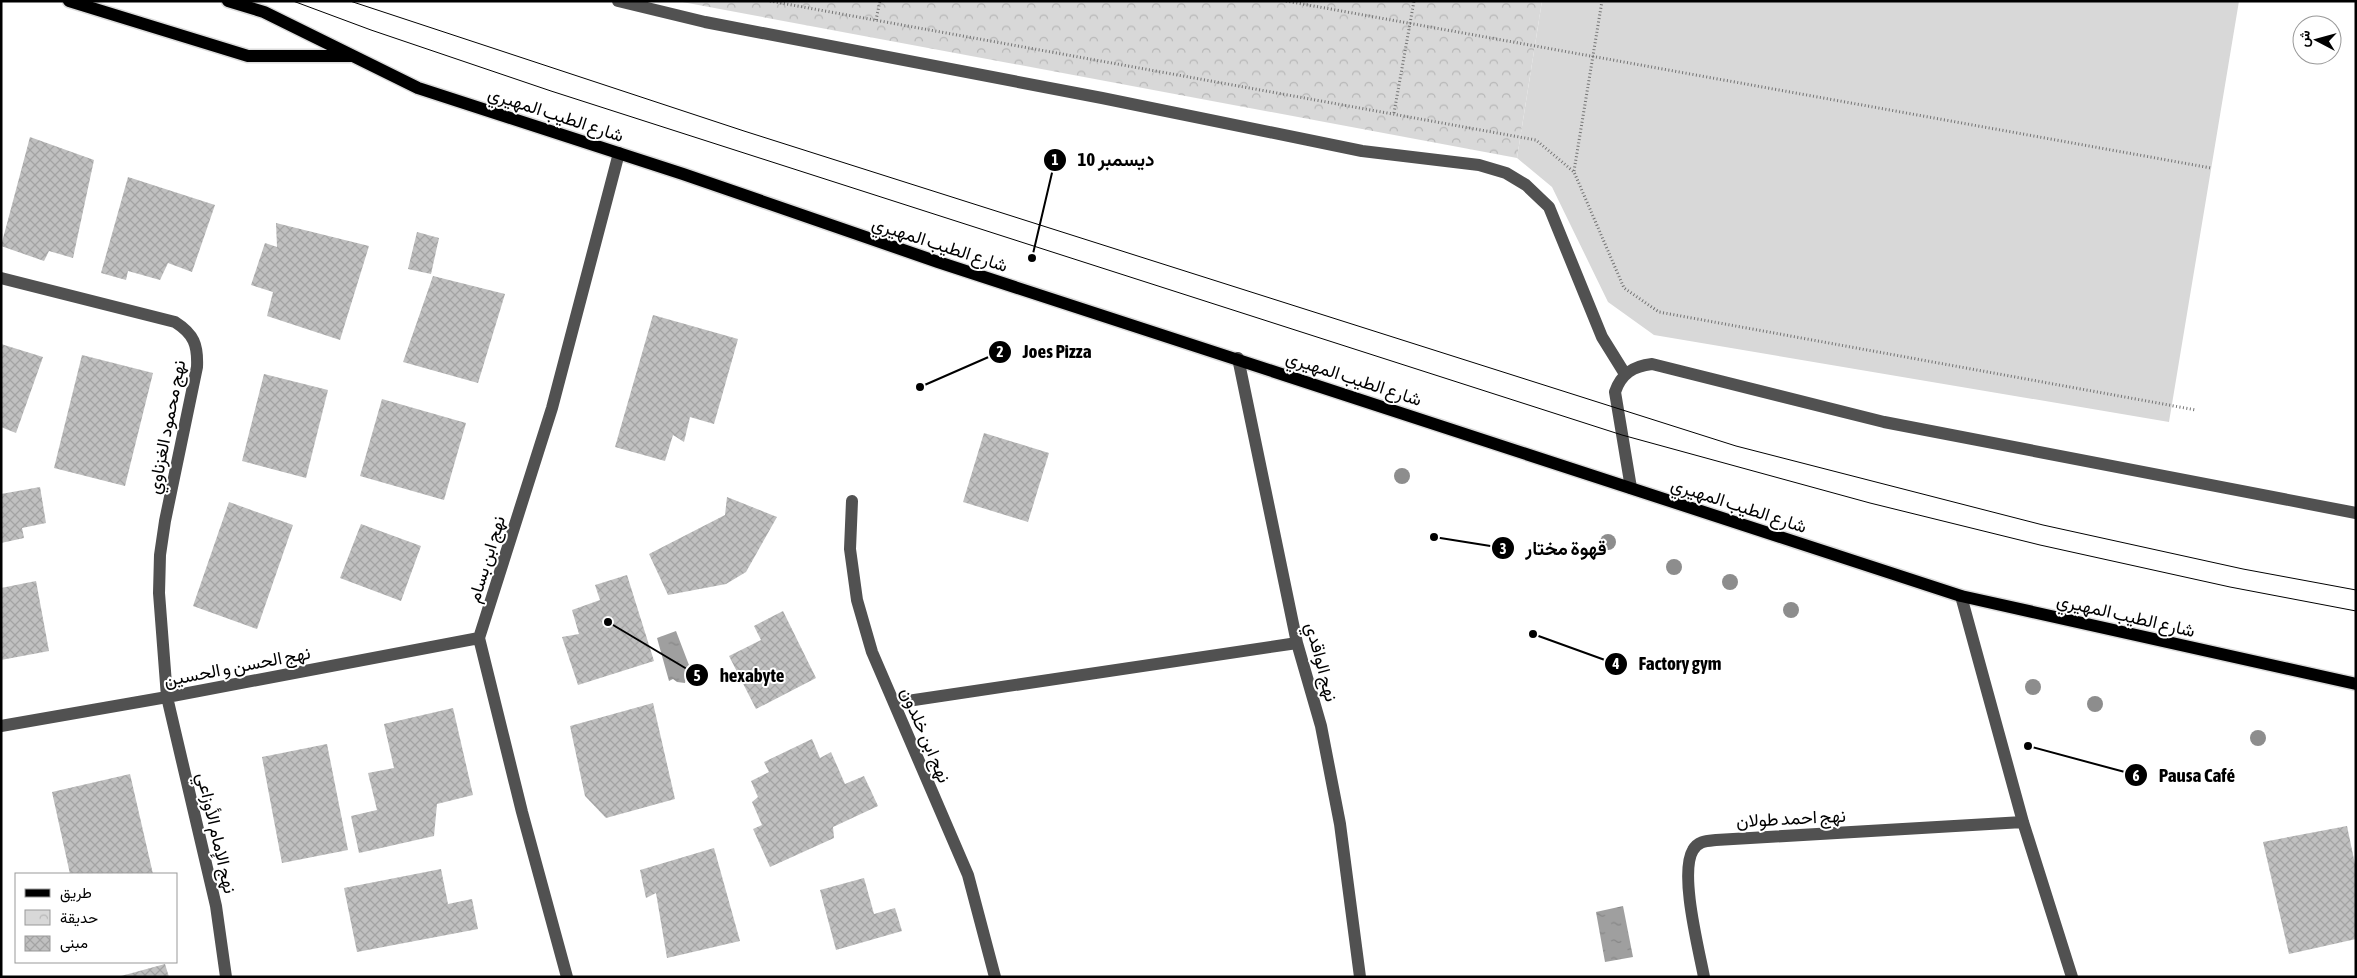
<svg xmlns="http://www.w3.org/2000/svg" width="2357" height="978" font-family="'Asap Condensed',Vazirmatn,sans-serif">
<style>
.grass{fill:#d8d8d8}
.park{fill:url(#park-crowns)}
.water{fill:url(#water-ripples)}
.building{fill:url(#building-cross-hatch)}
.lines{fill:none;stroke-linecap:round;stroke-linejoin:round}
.major-casing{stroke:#dbdbdb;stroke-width:15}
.path{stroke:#737373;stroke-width:3;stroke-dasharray:1 2.5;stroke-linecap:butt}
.minor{stroke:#515151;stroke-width:12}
.major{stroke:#000;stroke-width:12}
.tram{stroke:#000;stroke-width:1}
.tree{fill:#8d8d8d}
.labels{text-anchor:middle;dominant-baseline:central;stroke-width:4;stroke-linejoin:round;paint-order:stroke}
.street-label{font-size:18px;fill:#000;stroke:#fff}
.leader{fill:none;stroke:#000;stroke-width:2}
.callout-dot{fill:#000;stroke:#fff;stroke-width:2}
.mark-label{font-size:15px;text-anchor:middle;font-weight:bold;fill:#fff}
.callout-label{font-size:19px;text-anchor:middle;font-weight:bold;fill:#000;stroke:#fff;stroke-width:4;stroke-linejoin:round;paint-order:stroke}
</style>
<defs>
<pattern id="park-crowns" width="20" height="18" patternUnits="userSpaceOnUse" patternTransform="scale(1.25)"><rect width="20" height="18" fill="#d8d8d8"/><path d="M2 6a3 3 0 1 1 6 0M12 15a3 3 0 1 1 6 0" fill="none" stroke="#b8b8b8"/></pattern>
<pattern id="water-ripples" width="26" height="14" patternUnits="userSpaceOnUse" patternTransform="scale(1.25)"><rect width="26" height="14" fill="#9f9f9f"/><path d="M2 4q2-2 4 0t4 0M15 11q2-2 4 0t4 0" fill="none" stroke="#878787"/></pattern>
<pattern id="building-cross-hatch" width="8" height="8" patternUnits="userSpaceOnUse" patternTransform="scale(1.25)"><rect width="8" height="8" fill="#c0c0c0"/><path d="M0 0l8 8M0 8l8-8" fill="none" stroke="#a3a3a3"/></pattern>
</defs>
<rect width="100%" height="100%" fill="#fff"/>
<path class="grass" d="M 1542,1 L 2239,1 L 2169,422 L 1654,335 L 1608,302 L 1552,187 L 1517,158 Z"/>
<path class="park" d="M 677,1 L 1542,1 L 1517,158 Z"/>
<path class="water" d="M 676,631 L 692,673 L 686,677 L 685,683 L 677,682 L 673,679 L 669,681 L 657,638 Z
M 1623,906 L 1633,957 L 1605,962 L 1596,912 Z"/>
<path class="building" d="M 30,137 L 94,160 L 73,258 L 49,251 L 44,261 L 1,246 Z
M 128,177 L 215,205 L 192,272 L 168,263 L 160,280 L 128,271 L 126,280 L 101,273 Z
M 276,223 L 369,246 L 340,340 L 267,316 L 273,292 L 251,285 L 265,243 L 277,247 Z
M 417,232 L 439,238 L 431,274 L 408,269 Z
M 433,276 L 505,294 L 478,383 L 403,362 Z
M 653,315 L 738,339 L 714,424 L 690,417 L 684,442 L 673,435 L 665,461 L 615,447 Z
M 1,344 L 43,357 L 16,433 L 1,427 Z
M 82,355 L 153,373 L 125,486 L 54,468 Z
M 264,374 L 328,390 L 306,478 L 242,461 Z
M 382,399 L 466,423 L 444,500 L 360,476 Z
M 984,433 L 1049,453 L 1028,522 L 963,502 Z
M 40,487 L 46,523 L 22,528 L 24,538 L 1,543 L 1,494 Z
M 727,497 L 777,517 L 746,572 L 726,584 L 668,595 L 649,554 L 725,515 Z
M 229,502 L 293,525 L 257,629 L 193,606 Z
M 361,524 L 421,546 L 401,601 L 340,578 Z
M 627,575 L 654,661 L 578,685 L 562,637 L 579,634 L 572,610 L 600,600 L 595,585 Z
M 36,581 L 49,651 L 1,660 L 1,588 Z
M 783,611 L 816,678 L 756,709 L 729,656 L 761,640 L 754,626 Z
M 653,703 L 675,799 L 606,818 L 585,796 L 570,726 Z
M 453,708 L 473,795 L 437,804 L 434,836 L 359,853 L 351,816 L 377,810 L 368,773 L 394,768 L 384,724 Z
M 812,739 L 820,758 L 831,752 L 845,784 L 864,776 L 878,806 L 833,827 L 834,838 L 770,867 L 753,829 L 762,825 L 752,802 L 758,797 L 751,781 L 769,772 L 764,762 Z
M 327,744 L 348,850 L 282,863 L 262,757 Z
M 130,774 L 153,874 L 70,874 L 52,792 Z
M 2347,826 L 2356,869 L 2356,939 L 2289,954 L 2263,842 Z
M 714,848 L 740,941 L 667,958 L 656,893 L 646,898 L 640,870 Z
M 441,869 L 448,904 L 472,899 L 478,929 L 357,952 L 344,888 Z
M 864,878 L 874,914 L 895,908 L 902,931 L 836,950 L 820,890 Z
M 165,964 L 169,977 L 121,977 L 121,976 Z"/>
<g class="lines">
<g class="major-casing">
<path id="major" d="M 69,1 L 248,56 L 351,56
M 228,1 L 264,12 L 418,88 L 683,174 L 938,262 L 1961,596 L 2356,684"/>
</g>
<path class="path" d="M 770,1 L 1536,140 L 1574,172 L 1624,288 L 1659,312 L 2196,410
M 1286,1 L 2211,168
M 876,20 L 880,1
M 1394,113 L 1414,1
M 1574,171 L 1602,1"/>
<path class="minor" d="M 618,1 L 705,22 L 1102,98 L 1362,151 L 1479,165 L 1506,173 L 1526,185 L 1549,207 L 1602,337 L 1625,374
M 1,278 L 175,322 C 194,334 198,345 197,367 L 165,521 L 160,555 L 159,593 L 167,697 L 216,906 L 226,977
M 1238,358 L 1297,643 L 1321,726 L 1340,824 L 1360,977
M 1631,488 L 1615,392 C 1621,374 1633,366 1652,364 L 1884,422 L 2356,513
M 852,501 L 850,549 L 857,600 L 872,652 L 968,875 L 995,977
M 1961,596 L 2023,822 L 2072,977
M 894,703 L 1297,643
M 1,726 L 167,697 L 479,638
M 567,977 L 522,812 L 479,638 L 552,408 L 619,153
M 1704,977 C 1699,950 1679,873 1693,850 C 1698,841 1706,841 1716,840 L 2023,822"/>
<use href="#major" class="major"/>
<path class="tram" d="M 293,1 L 371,30 L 551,91 L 1622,435 L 1870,503 L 2040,545 L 2230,587 L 2356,611
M 350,1 L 744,131 L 1736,446 L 2043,525 L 2243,569 L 2356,590"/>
</g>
<g class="tree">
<circle cx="1402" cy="476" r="8"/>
<circle cx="1608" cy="542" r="8"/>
<circle cx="1674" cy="567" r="8"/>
<circle cx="1730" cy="582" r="8"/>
<circle cx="1791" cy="610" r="8"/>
<circle cx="2033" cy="687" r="8"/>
<circle cx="2095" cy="704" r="8"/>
<circle cx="2258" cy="738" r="8"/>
</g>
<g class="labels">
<g class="street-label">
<text transform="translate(556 114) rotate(18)">شارع الطيب المهيري</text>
<text transform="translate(940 244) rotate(18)">شارع الطيب المهيري</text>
<text transform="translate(1354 378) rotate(18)">شارع الطيب المهيري</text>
<text transform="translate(166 427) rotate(-79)">نهج محمود الغزناوي</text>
<text transform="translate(1739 505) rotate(18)">شارع الطيب المهيري</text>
<text transform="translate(486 559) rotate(-73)">نهج ابن بسام</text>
<text transform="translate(2126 615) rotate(13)">شارع الطيب المهيري</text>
<text transform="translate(1322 662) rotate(75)">نهج الواقدي</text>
<text transform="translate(237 666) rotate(-11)">نهج الحسن و الحسين</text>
<text transform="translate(926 735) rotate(67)">نهج ابن خلدون</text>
<text transform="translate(1791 818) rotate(-3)">نهج احمد طولان</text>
<text transform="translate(217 833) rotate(77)">نهج الإمام الأوزاعي</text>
</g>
</g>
<path class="leader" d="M1032 258L1055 160M920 387L1000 352M1434 537L1503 548M1533 634L1616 664M608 622L697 675M2028 746L2136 775"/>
<g class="callout-dot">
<circle cx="1032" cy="258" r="5"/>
<circle cx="920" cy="387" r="5"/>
<circle cx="1434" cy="537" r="5"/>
<circle cx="1533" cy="634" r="5"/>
<circle cx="608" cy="622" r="5"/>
<circle cx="2028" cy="746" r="5"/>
<circle cx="1055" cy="160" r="12"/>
<circle cx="1000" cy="352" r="12"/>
<circle cx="1503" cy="548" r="12"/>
<circle cx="1616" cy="664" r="12"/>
<circle cx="697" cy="675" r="12"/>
<circle cx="2136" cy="775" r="12"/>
</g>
<g class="mark-label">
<text x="1055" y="165">1</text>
<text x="1000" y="357">2</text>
<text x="1503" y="554">3</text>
<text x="1616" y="669">4</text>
<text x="697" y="681">5</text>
<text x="2136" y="781">6</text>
</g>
<g class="callout-label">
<text x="1116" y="166">10 ديسمبر</text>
<text x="1057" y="358">Joes Pizza</text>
<text x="1566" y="555">قهوة مختار</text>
<text x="1680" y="670">Factory gym</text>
<text x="752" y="682">hexabyte</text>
<text x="2197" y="782">Pausa Café</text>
</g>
<rect width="2357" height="978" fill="none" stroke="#000000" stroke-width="5"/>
<rect x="15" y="873" width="162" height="90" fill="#ffffff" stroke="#999999"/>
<rect x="25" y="889" width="25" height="8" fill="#000000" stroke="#999999"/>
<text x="60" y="898" font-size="15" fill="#000000">طريق</text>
<rect x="25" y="910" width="25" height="15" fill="url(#park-crowns)" stroke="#999999"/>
<text x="60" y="923" font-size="15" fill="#000000">حديقة</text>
<rect x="25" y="936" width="25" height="15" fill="url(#building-cross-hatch)" stroke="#999999"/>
<text x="60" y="948" font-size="15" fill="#000000">مبنى</text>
<g transform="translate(2317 40) rotate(276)"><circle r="24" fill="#ffffff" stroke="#999999"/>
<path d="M0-4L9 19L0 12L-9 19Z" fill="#000000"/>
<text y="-8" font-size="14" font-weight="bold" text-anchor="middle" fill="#000000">ش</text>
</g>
</svg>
